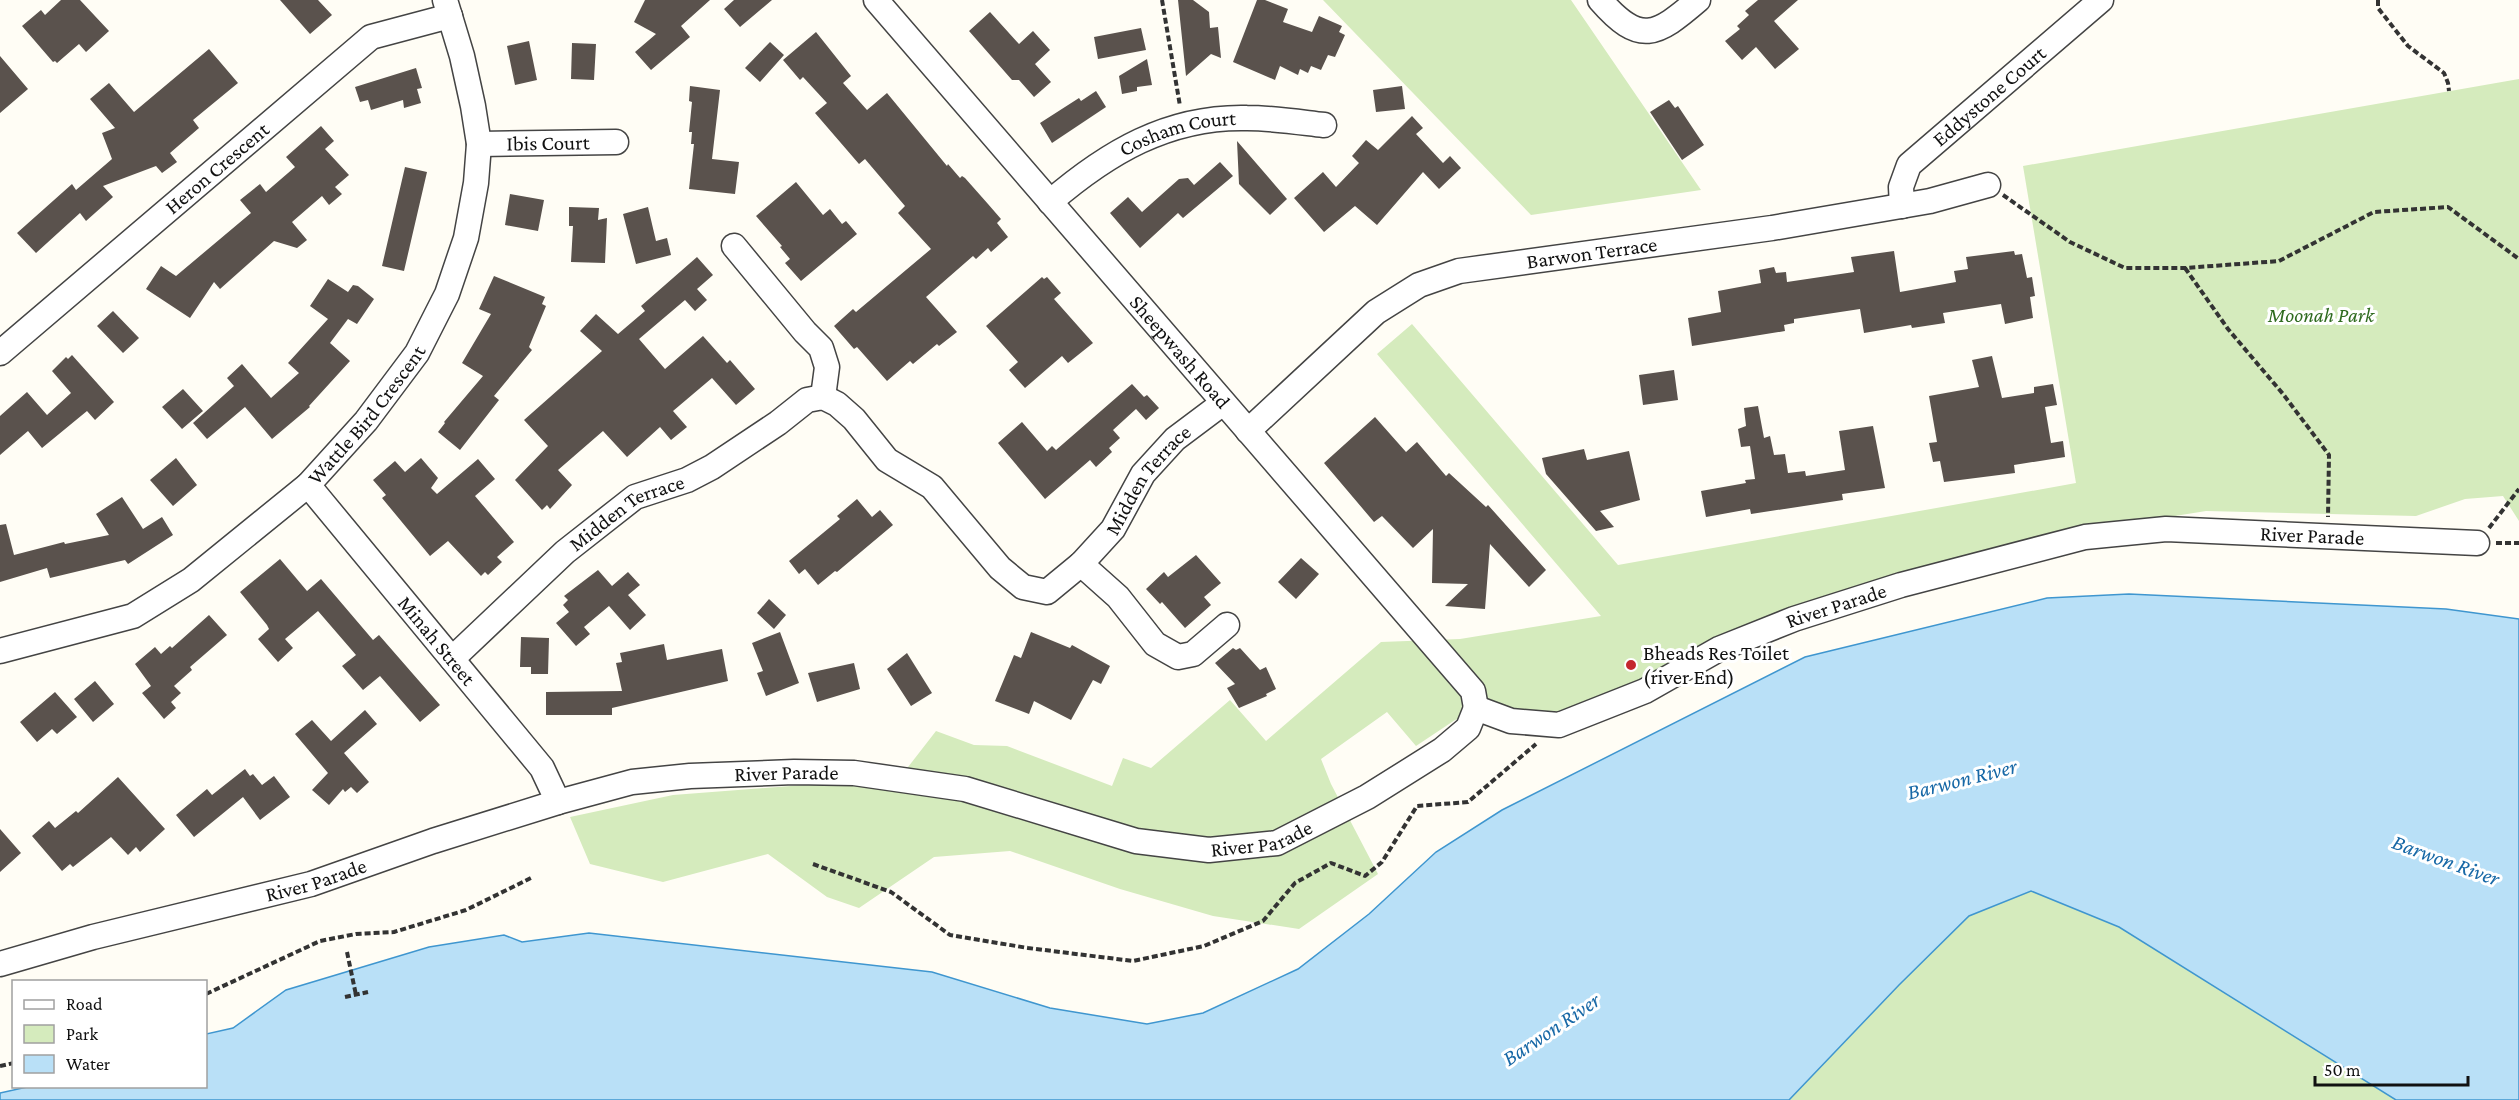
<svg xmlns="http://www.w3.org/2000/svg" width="2519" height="1100" font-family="'Crimson Pro',serif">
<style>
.green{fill:#d5ebbd}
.water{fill:#b9e0f7;stroke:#3f96cf;stroke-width:1.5}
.building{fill:#5a524d}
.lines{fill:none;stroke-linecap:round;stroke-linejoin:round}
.minor-casing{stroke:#444;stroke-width:27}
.path{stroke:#333;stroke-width:4;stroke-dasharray:6 3;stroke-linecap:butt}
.minor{stroke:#fff;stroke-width:24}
.poi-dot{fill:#c4262e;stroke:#fff;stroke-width:2}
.labels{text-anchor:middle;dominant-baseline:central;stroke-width:6;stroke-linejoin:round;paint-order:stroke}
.street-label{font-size:21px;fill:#111;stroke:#fff}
.park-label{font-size:21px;font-style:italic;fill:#2f6b1f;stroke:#fff}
.poi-label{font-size:21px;fill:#111;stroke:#fff;text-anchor:start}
.water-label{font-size:22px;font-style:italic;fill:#1768a6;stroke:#fff}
</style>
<rect width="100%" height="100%" fill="#fffdf5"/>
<path class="green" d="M 1323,0 L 1571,0 L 1701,190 L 1531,215 Z
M 2519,79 L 2519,521 L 2503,496 L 2465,499 L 2416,516 L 2206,511 L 2088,530 L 1700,653 L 1554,718 L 1500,706 L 1455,720 L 1416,746 L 1387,712 L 1321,759 L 1331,784 L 1378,874 L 1299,929 L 1213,916 L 1120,889 L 1010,851 L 934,857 L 859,908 L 827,897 L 768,854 L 663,882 L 590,864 L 570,817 L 673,795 L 829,783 L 891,789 L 936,731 L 974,745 L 1007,746 L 1112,786 L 1123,758 L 1151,768 L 1230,700 L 1266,741 L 1381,642 L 1460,639 L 1601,616 L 1377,354 L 1412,324 L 1618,565 L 2076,483 L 2023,166 Z
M 2031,891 L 2119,927 L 2396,1100 L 1789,1100 L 1899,985 L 1969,916 Z"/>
<path class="water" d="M 2129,594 L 2446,609 L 2519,619 L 2519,1100 L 2396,1100 L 2119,927 L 2031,891 L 1969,916 L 1899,985 L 1789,1100 L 0,1100 L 0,1093 L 27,1087 L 206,1086 L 206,1034 L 233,1028 L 286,990 L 429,947 L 504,935 L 522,942 L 589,933 L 932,972 L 1050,1008 L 1147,1024 L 1203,1013 L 1298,969 L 1369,914 L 1436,852 L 1502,810 L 1805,657 L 2047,598 Z"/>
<path class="building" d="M 61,0 L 80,0 L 109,31 L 86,52 L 79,44 L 57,63 L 55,61 L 53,62 L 22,26 L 41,10 L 45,15 Z
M 280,0 L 318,0 L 332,15 L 310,34 Z
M 645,0 L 710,0 L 681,26 L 690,37 L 651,70 L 635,52 L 656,34 L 634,22 Z
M 734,0 L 772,0 L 740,27 L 724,9 Z
M 1178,0 L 1193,0 L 1209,12 L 1210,28 L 1218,27 L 1221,58 L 1211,54 L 1186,76 Z
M 1257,0 L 1265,0 L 1288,9 L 1283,22 L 1312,32 L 1319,16 L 1342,26 L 1339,32 L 1345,35 L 1335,57 L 1328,55 L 1321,70 L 1311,66 L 1308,73 L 1300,69 L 1298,75 L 1280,66 L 1275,80 L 1233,62 Z
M 1758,0 L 1798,0 L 1774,21 L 1799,49 L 1775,69 L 1756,47 L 1742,60 L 1725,41 L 1740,29 L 1737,26 L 1749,15 L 1745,11 Z
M 990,12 L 1019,44 L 1033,31 L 1050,50 L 1035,64 L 1051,82 L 1034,97 L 1019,80 L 1012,80 L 969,31 Z
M 1141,28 L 1146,50 L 1098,59 L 1094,37 Z
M 816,32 L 851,76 L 843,83 L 867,110 L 887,93 L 947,166 L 948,164 L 960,178 L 962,176 L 965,178 L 988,204 L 1001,219 L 997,223 L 1008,237 L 991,252 L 988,248 L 976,259 L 973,256 L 926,297 L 957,332 L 939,346 L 937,344 L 913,364 L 910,361 L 887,381 L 857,347 L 854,349 L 834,326 L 853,309 L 856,312 L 931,249 L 898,213 L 905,206 L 865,159 L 859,164 L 815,113 L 827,103 L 803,77 L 800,80 L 783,60 Z
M 529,41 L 537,80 L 515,85 L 507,46 Z
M 770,42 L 784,55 L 760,82 L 745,68 Z
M 572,43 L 596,44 L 594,80 L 571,79 Z
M 209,49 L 238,83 L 193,120 L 199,128 L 170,153 L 177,162 L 162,173 L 156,166 L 103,186 L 113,197 L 86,221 L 80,213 L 36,253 L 17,233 L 72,184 L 76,190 L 112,159 L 102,133 L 115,128 L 90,99 L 109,83 L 134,112 Z
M 0,56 L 28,89 L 0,113 Z
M 1147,59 L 1152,85 L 1137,87 L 1137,91 L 1122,94 L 1119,76 Z
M 416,68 L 422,88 L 417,89 L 421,103 L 404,108 L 403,100 L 371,110 L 368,100 L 360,102 L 355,87 Z
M 690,86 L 720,90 L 712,159 L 739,162 L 735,194 L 689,189 L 694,144 L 691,144 L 692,132 L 689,132 L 692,102 L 689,101 Z
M 1402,86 L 1405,109 L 1376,112 L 1373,90 Z
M 1096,91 L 1106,107 L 1052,143 L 1040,123 L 1079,98 L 1081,101 Z
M 1669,100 L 1675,108 L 1678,106 L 1704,145 L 1682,160 L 1650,112 Z
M 1412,116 L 1423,128 L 1416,134 L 1443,163 L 1450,156 L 1461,168 L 1439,189 L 1423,172 L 1377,225 L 1355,206 L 1324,232 L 1294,198 L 1323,172 L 1336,187 L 1359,163 L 1352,156 L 1366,140 L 1378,150 Z
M 321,126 L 334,141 L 325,149 L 349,175 L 335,187 L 342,194 L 329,205 L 322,196 L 292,222 L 307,240 L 297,248 L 274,241 L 220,289 L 214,282 L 190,318 L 146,289 L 161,266 L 176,276 L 251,213 L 240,200 L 260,184 L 266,192 L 295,167 L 286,157 Z
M 1237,141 L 1287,199 L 1270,215 L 1239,184 Z
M 1220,162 L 1233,176 L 1183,218 L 1178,213 L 1140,248 L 1110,213 L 1128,197 L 1142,212 L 1179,179 L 1188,178 L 1194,185 Z
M 405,167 L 427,172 L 404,271 L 382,266 Z
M 796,182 L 823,215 L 830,209 L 842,224 L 846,221 L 857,234 L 801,281 L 785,263 L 790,259 L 780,247 L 782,246 L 756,216 Z
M 510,194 L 544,200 L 538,231 L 505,225 Z
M 569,207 L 599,208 L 598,220 L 607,218 L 605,263 L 571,262 L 573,226 L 569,226 Z
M 648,207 L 656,241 L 667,238 L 671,255 L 636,264 L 623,214 Z
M 1894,251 L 1900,292 L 1956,282 L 1954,271 L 1968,269 L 1966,257 L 2014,251 L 2015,255 L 2022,254 L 2027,278 L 2032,277 L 2035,296 L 2030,297 L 2033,318 L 2005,324 L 2001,304 L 1943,313 L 1945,323 L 1912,328 L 1911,325 L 1864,333 L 1860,309 L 1794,319 L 1794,323 L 1784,325 L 1785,331 L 1692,346 L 1688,318 L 1721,312 L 1718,291 L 1761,283 L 1759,270 L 1774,267 L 1776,273 L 1786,272 L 1787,282 L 1854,272 L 1851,257 Z
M 697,257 L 713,275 L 697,289 L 707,300 L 695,311 L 685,300 L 639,339 L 665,369 L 703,336 L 727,363 L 730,360 L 755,389 L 736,405 L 712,378 L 673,411 L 687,427 L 671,440 L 660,427 L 627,457 L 603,431 L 558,470 L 572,485 L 550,509 L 547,505 L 542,510 L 515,480 L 548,446 L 524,420 L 602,351 L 580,331 L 596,314 L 618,334 L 645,311 L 641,306 Z
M 494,276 L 545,297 L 542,304 L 546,306 L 529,347 L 532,350 L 494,396 L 499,400 L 460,450 L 438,432 L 445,423 L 444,422 L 483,376 L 462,363 L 491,314 L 479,309 Z
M 1042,277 L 1044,279 L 1047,277 L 1061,293 L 1054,299 L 1093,343 L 1068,363 L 1062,356 L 1025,388 L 1009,370 L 1018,362 L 986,326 Z
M 328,279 L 348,292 L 353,285 L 358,286 L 374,299 L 357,324 L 348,319 L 330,343 L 350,361 L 309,406 L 310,407 L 272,439 L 245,407 L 207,439 L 193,423 L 234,386 L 227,378 L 242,364 L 271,398 L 299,373 L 288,363 L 328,319 L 310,306 Z
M 113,311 L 139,338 L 123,353 L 97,326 Z
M 72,355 L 114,402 L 95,420 L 87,411 L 42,448 L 28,431 L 0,455 L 0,416 L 27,392 L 47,415 L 71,393 L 52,371 L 66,357 L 68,359 Z
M 1992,356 L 2002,398 L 2034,393 L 2034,387 L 2053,384 L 2057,405 L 2045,407 L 2051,443 L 2063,441 L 2065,457 L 2014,465 L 2015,473 L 1944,482 L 1940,461 L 1933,462 L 1929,443 L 1937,442 L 1929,396 L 1979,387 L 1972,360 Z
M 1674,370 L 1678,400 L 1643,405 L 1639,375 Z
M 1132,384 L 1144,397 L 1147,395 L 1159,408 L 1146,420 L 1136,409 L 1113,430 L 1120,438 L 1109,448 L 1112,452 L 1096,467 L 1090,460 L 1045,499 L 998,443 L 1022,422 L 1047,451 L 1052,446 L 1056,450 Z
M 183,389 L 203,411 L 182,429 L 162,407 Z
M 1758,406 L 1764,438 L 1770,436 L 1774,455 L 1785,454 L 1788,473 L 1805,471 L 1806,476 L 1845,470 L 1839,431 L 1873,426 L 1885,488 L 1842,494 L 1843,500 L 1751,514 L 1750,509 L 1706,517 L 1701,491 L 1746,483 L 1745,480 L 1755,479 L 1750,446 L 1741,447 L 1738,429 L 1746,426 L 1744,408 Z
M 1375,417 L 1406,452 L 1417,442 L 1446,476 L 1449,473 L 1486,507 L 1488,505 L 1546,570 L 1529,587 L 1490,544 L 1485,609 L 1445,606 L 1468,584 L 1432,583 L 1433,529 L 1413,548 L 1382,516 L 1374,522 L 1324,463 Z
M 1584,449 L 1587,460 L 1629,451 L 1640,500 L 1600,511 L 1614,527 L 1596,531 L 1546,474 L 1542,458 Z
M 176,458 L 197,485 L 173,506 L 150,480 Z
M 421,458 L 438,478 L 431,488 L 437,494 L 478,459 L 495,479 L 475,496 L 514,542 L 497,557 L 502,562 L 488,575 L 485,572 L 481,576 L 448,541 L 430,556 L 382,498 L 386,495 L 373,480 L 395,461 L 405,472 Z
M 122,497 L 143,529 L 162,517 L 173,535 L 128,564 L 125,560 L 50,578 L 47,568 L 0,582 L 0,525 L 6,524 L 14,555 L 64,542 L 65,544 L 109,535 L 96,514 Z
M 857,499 L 872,517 L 880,510 L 893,525 L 837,572 L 835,571 L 818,585 L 805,569 L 799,574 L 789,561 L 840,519 L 837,516 Z
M 1196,555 L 1221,583 L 1204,597 L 1211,605 L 1185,628 L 1162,602 L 1160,604 L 1146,589 L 1164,572 L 1168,577 Z
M 1301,558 L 1319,574 L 1296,599 L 1278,582 Z
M 280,559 L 307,591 L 321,579 L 373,640 L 379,635 L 440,705 L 420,722 L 380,676 L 363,690 L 342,666 L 356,655 L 318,611 L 285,639 L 293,648 L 278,662 L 258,639 L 269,629 L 267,625 L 240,592 Z
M 598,570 L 612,586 L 628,572 L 640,585 L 628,595 L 646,615 L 630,630 L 609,606 L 584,627 L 590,634 L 576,646 L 556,623 L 569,612 L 563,605 L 568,600 L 564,596 Z
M 769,599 L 786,615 L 774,629 L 757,613 Z
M 209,615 L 227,635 L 190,667 L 192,670 L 174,686 L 181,693 L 171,702 L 176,708 L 164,719 L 142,693 L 151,686 L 135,664 L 155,647 L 161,654 L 170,646 L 172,648 Z
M 780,632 L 799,683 L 766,696 L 757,673 L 763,671 L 752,643 Z
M 1031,632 L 1070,648 L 1072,645 L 1110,666 L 1101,684 L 1093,680 L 1071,720 L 1034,701 L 1029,714 L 995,701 L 1014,655 L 1021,658 Z
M 521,637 L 549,638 L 548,674 L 531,674 L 531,667 L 520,667 Z
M 664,644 L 667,660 L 722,649 L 728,681 L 612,708 L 612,715 L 546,715 L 546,692 L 622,691 L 616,663 L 622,662 L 620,653 Z
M 1233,648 L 1236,650 L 1240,648 L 1260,670 L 1266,667 L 1276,689 L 1266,694 L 1267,696 L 1239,708 L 1227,688 L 1235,684 L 1215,663 Z
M 907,653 L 932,693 L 911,706 L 887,669 Z
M 854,663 L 860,689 L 817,702 L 808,673 Z
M 95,681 L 114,704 L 93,722 L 74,699 Z
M 55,692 L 77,717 L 57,734 L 52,729 L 37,742 L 20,722 Z
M 365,710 L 377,724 L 344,753 L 369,782 L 357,793 L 351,787 L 345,792 L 343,789 L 329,805 L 312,790 L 328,773 L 295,734 L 312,720 L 331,741 Z
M 245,769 L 250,776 L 253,774 L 262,785 L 274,776 L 290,797 L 260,820 L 243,797 L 194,837 L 176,815 L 207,789 L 212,795 Z
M 118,777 L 165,829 L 140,852 L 136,847 L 128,855 L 111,837 L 73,867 L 70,864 L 62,871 L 32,836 L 49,821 L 55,828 L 76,811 L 78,813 Z
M 0,829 L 21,853 L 0,872 Z"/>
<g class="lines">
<g class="minor-casing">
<g id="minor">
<path id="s1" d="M 876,0 L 1473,691 L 1476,708"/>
<path d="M 1600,0 C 1640,46 1656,36 1698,0"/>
<path id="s2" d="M 479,144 L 616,142"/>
<path id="s3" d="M 1050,202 C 1107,153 1168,116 1247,118 C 1272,118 1298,122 1324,125"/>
<path id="s4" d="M 1902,206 L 1901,187 L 1909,165 L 2101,0"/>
<path d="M 734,246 L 805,332 L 821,348 L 827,367 L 823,397"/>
<path id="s5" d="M 0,353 L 371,37 L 450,16"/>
<path id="s6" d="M 1248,431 L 1376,312 L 1419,285 L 1459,271 L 1772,228 L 1930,201 L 1988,185"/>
<path id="s7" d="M 308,485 L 542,768 L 558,802"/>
<path d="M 1081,564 L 1118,597 L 1155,644 L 1178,657 L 1193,654 L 1227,625"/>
<path id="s8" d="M 0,651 L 133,616 L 191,580 L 308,485 L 366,421 L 417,353 L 447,294 L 466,238 L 476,183 L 479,144 L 473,106 L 462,56 L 445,0"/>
<path id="s9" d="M 452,659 L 565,552 L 635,497 L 687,480 L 712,467 L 778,423 L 807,400 L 823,397 L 837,404 L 854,419 L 887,460 L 932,487 L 1000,568 L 1023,587 L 1047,592 L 1081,564 L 1113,529 L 1143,474 L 1175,439 L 1223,403"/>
<path id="s10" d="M 1476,708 L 1511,721 L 1559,725 L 1645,691 L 1719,649 L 1794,619 L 1901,585 L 2085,537 L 2166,529 L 2477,543"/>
<path id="s11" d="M 0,964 L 93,937 L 311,884 L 433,841 L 558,802 L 632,782 L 690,776 L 794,772 L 854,773 L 965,789 L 1136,841 L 1209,850 L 1277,843 L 1367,797 L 1442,750 L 1468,728 L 1476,708"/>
</g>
</g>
<path class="path" d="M 1162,0 L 1180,106
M 2378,0 L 2378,8 L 2408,46 L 2444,73 L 2448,83 L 2449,91
M 2003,195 L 2070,242 L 2125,268 L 2185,268 L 2279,261 L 2374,212 L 2448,207 L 2519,259
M 2185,268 L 2228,329 L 2283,394 L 2329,455 L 2328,517
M 2489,528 L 2519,489
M 2496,543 L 2519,543
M 813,864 L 891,892 L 950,935 L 1028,948 L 1133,961 L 1204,946 L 1263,921 L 1295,883 L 1331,863 L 1365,876 L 1382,862 L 1417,806 L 1468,802 L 1536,744
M 347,952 L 356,995
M 206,994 L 320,941 L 356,934 L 394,932 L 466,910 L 531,878
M 345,997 L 368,992
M 0,1066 L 14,1063"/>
<use href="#minor" class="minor"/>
</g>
<circle class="poi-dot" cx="1631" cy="665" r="6"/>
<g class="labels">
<g class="street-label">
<text stroke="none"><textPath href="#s4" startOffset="148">Eddystone Court</textPath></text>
<text stroke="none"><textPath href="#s3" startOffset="148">Cosham Court</textPath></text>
<text stroke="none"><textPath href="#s2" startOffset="69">Ibis Court</textPath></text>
<text stroke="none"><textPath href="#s5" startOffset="285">Heron Crescent</textPath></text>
<text stroke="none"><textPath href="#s6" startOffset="402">Barwon Terrace</textPath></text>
<text stroke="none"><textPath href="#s1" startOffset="465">Sheepwash Road</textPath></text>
<text stroke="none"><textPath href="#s8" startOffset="448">Wattle Bird Crescent</textPath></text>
<text stroke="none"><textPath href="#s9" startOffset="916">Midden Terrace</textPath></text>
<text stroke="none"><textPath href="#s9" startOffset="230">Midden Terrace</textPath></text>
<text stroke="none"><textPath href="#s10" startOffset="874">River Parade</textPath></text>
<text stroke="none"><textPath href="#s10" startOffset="388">River Parade</textPath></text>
<text stroke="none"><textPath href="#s7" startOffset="202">Minah Street</textPath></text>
<text stroke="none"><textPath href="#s11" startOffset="813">River Parade</textPath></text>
<text stroke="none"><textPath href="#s11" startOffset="1299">River Parade</textPath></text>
<text stroke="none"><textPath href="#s11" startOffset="327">River Parade</textPath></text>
</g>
<g class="park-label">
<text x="2321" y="315">Moonah Park</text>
</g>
<g class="poi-label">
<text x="1643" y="653">Bheads Res Toilet<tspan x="1643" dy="24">(river End)</tspan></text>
</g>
<g class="water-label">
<text transform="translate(1962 779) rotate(-14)">Barwon River</text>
<text transform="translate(2446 860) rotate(20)">Barwon River</text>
<text transform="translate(1551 1029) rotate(-34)">Barwon River</text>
</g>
</g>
<rect x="12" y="980" width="195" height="108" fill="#ffffff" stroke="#a0a0a0" stroke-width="1.5"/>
<rect x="24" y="1000" width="30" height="9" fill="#ffffff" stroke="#a0a0a0" stroke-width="1.5"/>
<text x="66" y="1010" font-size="18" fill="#111111">Road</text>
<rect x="24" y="1025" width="30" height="18" fill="#d5ebbd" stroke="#a0a0a0" stroke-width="1.5"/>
<text x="66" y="1040" font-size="18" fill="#111111">Park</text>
<rect x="24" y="1055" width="30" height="18" fill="#b9e0f7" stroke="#a0a0a0" stroke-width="1.5"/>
<text x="66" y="1070" font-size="18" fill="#111111">Water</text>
<path d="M2315 1076v9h153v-9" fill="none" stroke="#111111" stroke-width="3"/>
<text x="2324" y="1076" font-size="18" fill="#111111" stroke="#ffffff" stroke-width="4.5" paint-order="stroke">50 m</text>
</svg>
